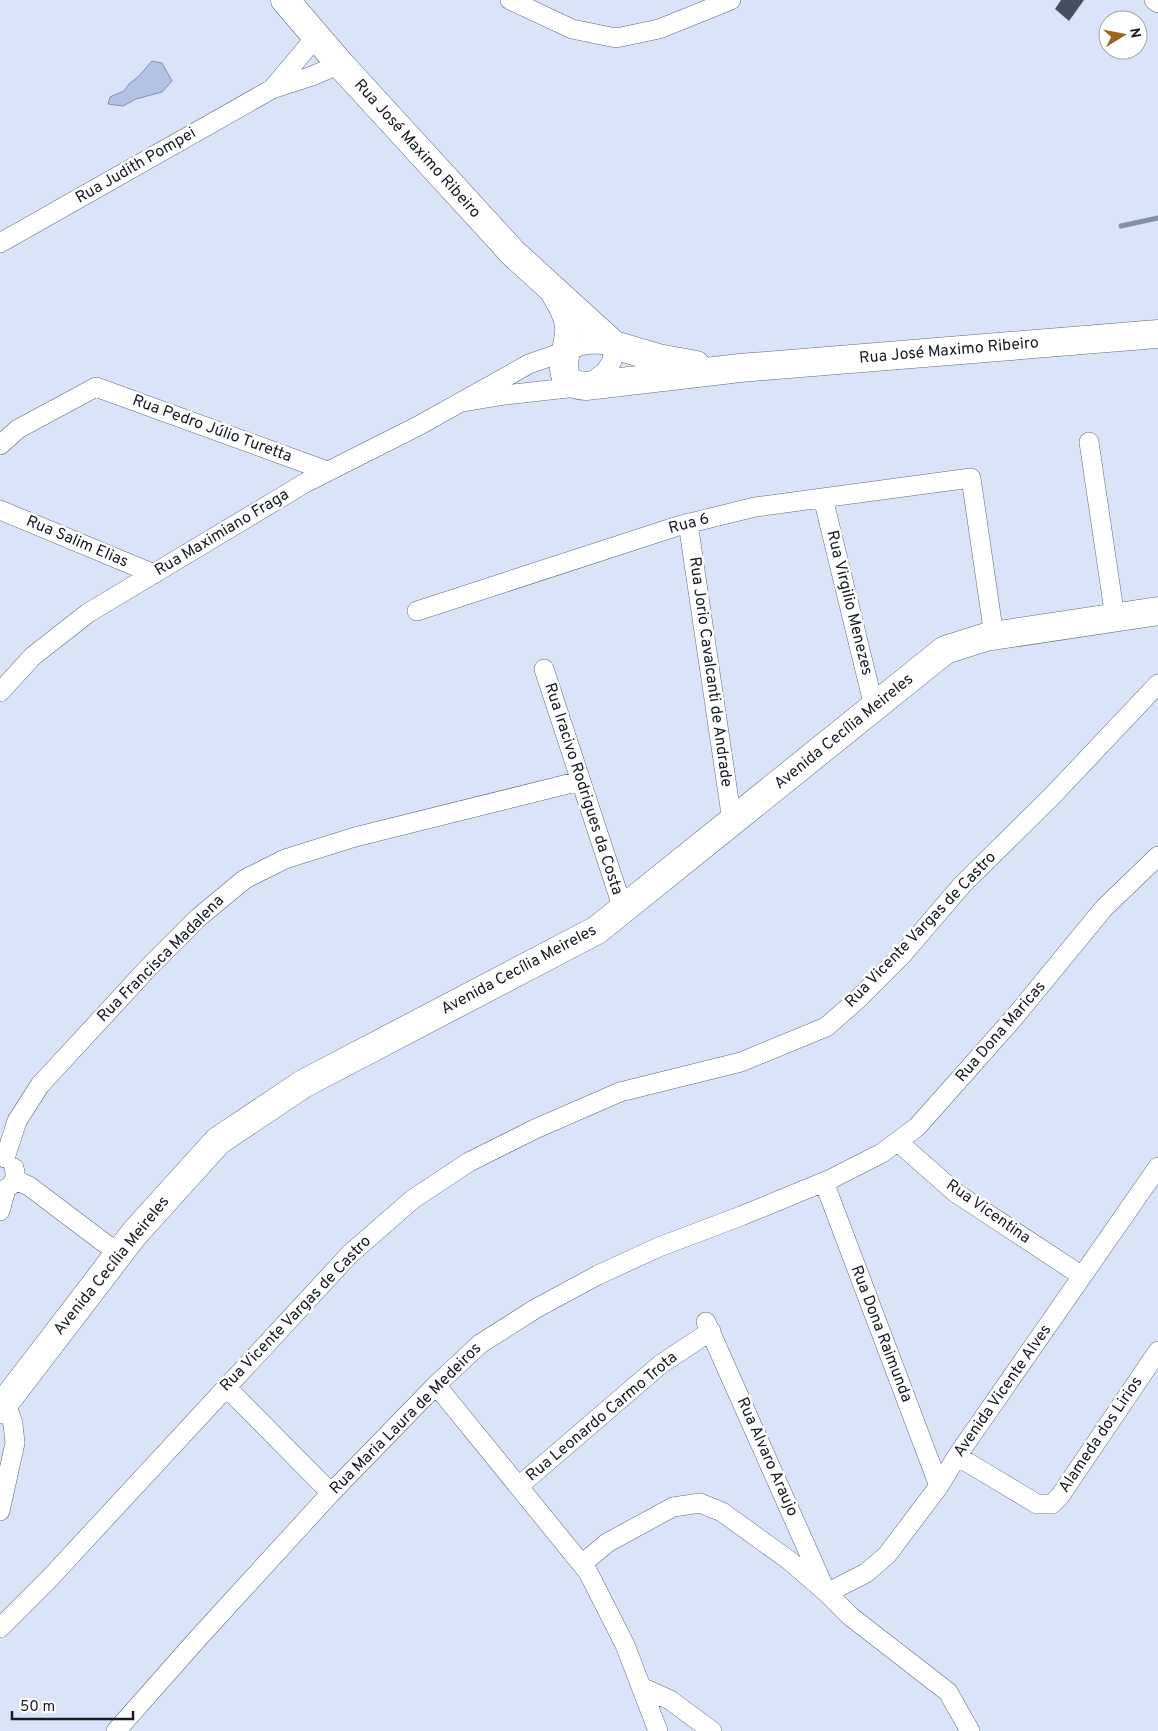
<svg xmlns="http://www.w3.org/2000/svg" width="1158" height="1731" font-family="Overpass,sans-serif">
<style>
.water{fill:#b1c2e5;stroke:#8390aa}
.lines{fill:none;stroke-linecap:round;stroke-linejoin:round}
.stream{stroke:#8390aa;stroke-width:5}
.building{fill:#474f61}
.street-casing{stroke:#60697b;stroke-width:20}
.secondary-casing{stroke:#60697b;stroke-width:29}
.street{stroke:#fff;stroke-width:19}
.secondary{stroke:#fff;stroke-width:28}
.labels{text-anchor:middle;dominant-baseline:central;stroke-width:5;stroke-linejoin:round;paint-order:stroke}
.street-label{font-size:16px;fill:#171b22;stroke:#fff}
</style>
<rect width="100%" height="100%" fill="#dae4f9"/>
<path class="water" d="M 152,61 L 162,63 L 172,81 L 162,92 L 136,99 L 123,106 L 108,104 L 110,97 L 124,91 L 129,84 L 139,76 Z"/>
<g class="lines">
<path class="stream" d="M 1121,226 L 1158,218"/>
</g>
<path class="building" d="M 1061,0 L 1084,0 L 1069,21 L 1055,9 Z"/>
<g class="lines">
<g class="street-casing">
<path id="street" d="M 510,0 L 572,29 L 616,38 L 659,29 L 731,0
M 1154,0 L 1158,3
M 272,89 L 316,37
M 0,243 L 272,89 L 312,76 L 340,64
M 1089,442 L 1115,618
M 0,445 L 18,429 L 96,387 L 327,471
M 823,498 L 874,707
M 0,510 L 154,574
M 688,523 L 732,821
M 417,611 L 678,526 L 755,507 L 971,478 L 994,636
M 544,669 L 623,909
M 0,692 L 33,656 L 88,613 L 305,483 L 418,426 L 529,364 L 580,346 L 592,344 L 614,345 L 612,361 L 605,372 L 586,386 L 505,395 L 463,402
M 898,1142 L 956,1193 L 1082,1276
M 5,1158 L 17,1121 L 40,1085 L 149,967 L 199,917 L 245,879 L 285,859 L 355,837 L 580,781
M 15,1180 L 29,1186 L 119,1254
M 824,1182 L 939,1486
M 0,1191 C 11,1188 18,1180 14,1168
M 0,1211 L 6,1189
M 706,1322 L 824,1587
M 436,1385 L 588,1572 L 625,1645 L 658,1731
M 226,1387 L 331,1493
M 957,1456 L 1037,1504 L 1052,1504 L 1060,1496 L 1158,1351
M 519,1486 L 661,1364 L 711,1331
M 0,1511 L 15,1443 L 13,1424 L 6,1402
M 582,1564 L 607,1543 L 673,1507 L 700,1503 L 722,1512 L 790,1561 L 827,1593 L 850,1616 L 948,1692 L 970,1731
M 827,1593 L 866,1573 L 887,1555 L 939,1486 L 957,1456 L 1158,1167
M 0,1628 L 49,1579 L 350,1254 L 413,1199 L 469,1162 L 535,1129 L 620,1092 L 741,1062 L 826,1027 L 857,1000 L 902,955 L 962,885 L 1054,794 L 1158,684
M 641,1687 L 670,1700 L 712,1731
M 116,1731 L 201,1635 L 331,1493 L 436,1385 L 480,1344 L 535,1309 L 598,1275 L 659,1247 L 741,1216 L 831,1179 L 882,1153 L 917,1127 L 1012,1020 L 1104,908 L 1158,856"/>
</g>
<g class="secondary-casing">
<path id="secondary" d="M 285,0 L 340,64 L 513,253 L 614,345 L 658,358 L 696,365
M 555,293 C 561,303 568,314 569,326 C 572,347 547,384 586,386 L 740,368 L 1158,334
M 0,1409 L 134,1234 L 218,1141 L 303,1084 L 597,930 L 945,650 L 986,637 L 1158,611"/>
</g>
<use href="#street" class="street"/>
<use href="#secondary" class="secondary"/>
</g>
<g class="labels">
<g class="street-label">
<text transform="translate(417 149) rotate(48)">Rua José Maximo Ribeiro</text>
<text transform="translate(136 166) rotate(-30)">Rua Judith Pompei</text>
<text transform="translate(949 351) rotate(-5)">Rua José Maximo Ribeiro</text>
<text transform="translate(212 429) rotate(20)">Rua Pedro Júlio Turetta</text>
<text transform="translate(689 524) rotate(-15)">Rua 6</text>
<text transform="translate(222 533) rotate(-31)">Rua Maximiano Fraga</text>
<text transform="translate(77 542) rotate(23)">Rua Salim Elias</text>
<text transform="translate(849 603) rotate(76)">Rua Virgilio Menezes</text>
<text transform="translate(710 672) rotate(82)">Rua Jorio Cavalcanti de Andrade</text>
<text transform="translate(844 732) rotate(-39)">Avenida Cecília Meireles</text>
<text transform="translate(583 789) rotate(72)">Rua Iracivo Rodrigues da Costa</text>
<text transform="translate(921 930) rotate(-46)">Rua Vicente Vargas de Castro</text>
<text transform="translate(161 959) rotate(-45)">Rua Francisca Madalena</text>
<text transform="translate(519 970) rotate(-28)">Avenida Cecília Meireles</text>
<text transform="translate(1001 1032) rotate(-49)">Rua Dona Maricas</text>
<text transform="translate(988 1212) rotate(35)">Rua Vicentina</text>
<text transform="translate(112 1266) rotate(-51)">Avenida Cecília Meireles</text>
<text transform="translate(296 1314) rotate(-46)">Rua Vicente Vargas de Castro</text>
<text transform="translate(881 1334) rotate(69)">Rua Dona Raimunda</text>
<text transform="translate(1003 1391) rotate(-55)">Avenida Vicente Alves</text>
<text transform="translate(602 1417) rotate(-40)">Rua Leonardo Carmo Trota</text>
<text transform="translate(406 1419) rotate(-45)">Rua Maria Laura de Medeiros</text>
<text transform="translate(1101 1435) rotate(-56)">Alameda dos Lirios</text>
<text transform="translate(767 1457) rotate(66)">Rua Alvaro Araujo</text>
</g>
</g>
<g transform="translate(1123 35) rotate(80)"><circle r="24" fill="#ffffff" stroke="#a2a4a7"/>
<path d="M0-4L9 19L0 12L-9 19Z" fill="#9c6520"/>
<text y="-8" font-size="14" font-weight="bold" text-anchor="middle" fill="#171b22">N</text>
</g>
<path d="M12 1711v8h121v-8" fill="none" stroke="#171b22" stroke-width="2.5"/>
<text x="20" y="1711" font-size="15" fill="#171b22" stroke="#ffffff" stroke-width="4" paint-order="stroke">50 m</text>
</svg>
